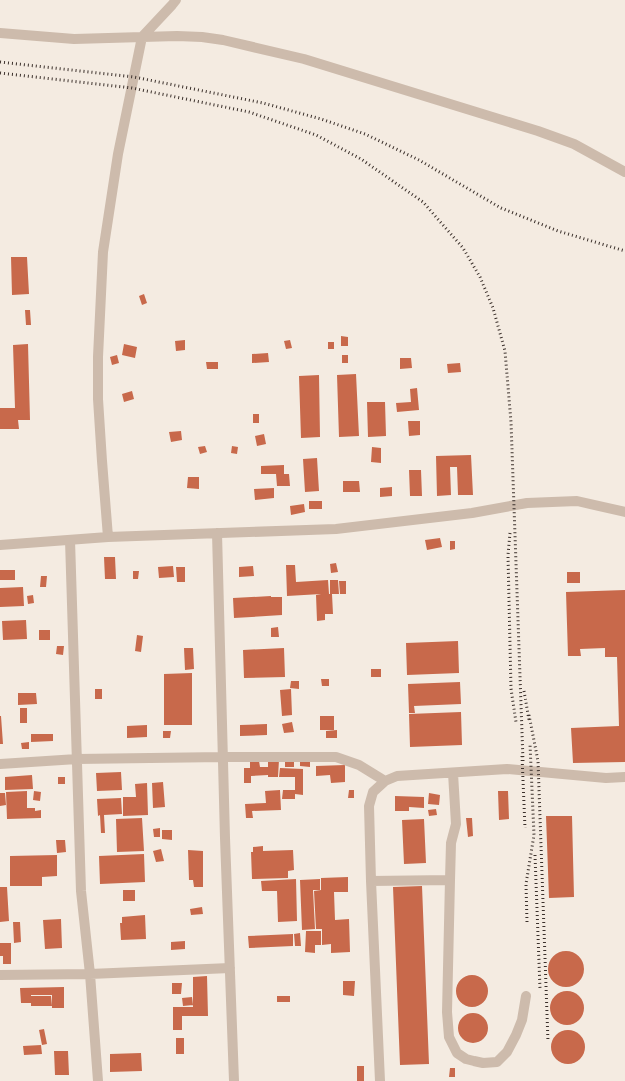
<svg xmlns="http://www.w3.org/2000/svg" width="625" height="1081" font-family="'Noto Sans',sans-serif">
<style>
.building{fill:#c8694b}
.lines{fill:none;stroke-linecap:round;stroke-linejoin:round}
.minor{stroke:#cdbbac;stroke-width:10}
.rail{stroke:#3b302b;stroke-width:3;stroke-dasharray:1 3;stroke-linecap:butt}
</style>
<rect width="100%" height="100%" fill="#f4ebe1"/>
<path class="building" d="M 11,257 L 27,257 L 29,294 L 12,295 Z
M 144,294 L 147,303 L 142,305 L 139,296 Z
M 25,310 L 30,310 L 31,325 L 26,325 Z
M 341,336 L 348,337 L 348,346 L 341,346 Z
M 185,340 L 185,350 L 176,351 L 175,341 Z
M 290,340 L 292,348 L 286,349 L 284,341 Z
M 328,342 L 334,342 L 334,349 L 328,349 Z
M 28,344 L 30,420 L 18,420 L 19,429 L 0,429 L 0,408 L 15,408 L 13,345 Z
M 124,344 L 137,347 L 135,358 L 122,355 Z
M 268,353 L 269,362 L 252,363 L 252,354 Z
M 117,355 L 119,363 L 112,365 L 110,357 Z
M 342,355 L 348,355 L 348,363 L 342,363 Z
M 400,358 L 411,358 L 412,368 L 400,369 Z
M 206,362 L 218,362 L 218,369 L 207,369 Z
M 460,363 L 461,372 L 448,373 L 447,364 Z
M 356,374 L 359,436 L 339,437 L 337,375 Z
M 319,375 L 320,437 L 301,438 L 299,376 Z
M 417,388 L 419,410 L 397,412 L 396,403 L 411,402 L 410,389 Z
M 132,391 L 134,399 L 124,402 L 122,394 Z
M 367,402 L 385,402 L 386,436 L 368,437 Z
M 253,414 L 259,414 L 259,423 L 253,423 Z
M 408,421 L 420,421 L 420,435 L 409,436 Z
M 181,431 L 182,440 L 171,442 L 169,432 Z
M 264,434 L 266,444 L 257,446 L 255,436 Z
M 205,446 L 207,452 L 200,454 L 198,447 Z
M 232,446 L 238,447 L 237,454 L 231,453 Z
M 372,447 L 381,448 L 381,463 L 371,462 Z
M 471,455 L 473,495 L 458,495 L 457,467 L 450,467 L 451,495 L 437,496 L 436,456 Z
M 317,458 L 319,491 L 305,492 L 303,459 Z
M 284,465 L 284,474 L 289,474 L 290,486 L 277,486 L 276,474 L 261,474 L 261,466 Z
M 409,470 L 421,470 L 422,496 L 410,496 Z
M 188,477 L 199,477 L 199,489 L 187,488 Z
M 343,481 L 359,481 L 360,492 L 343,492 Z
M 392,487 L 392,496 L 380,497 L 380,488 Z
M 274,488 L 274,498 L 255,500 L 254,489 Z
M 309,501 L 322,501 L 322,509 L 309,509 Z
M 304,504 L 305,512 L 291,515 L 290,506 Z
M 440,538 L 442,547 L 427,550 L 425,540 Z
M 450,541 L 455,541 L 455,549 L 450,550 Z
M 104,557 L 115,557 L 116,579 L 105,579 Z
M 336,563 L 338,572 L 331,573 L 330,564 Z
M 286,565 L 295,565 L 296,582 L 328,580 L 329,594 L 330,594 L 330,580 L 338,580 L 339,594 L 332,594 L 333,614 L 325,614 L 325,620 L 317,621 L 316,595 L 321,594 L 287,596 Z
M 173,566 L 174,577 L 159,578 L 158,567 Z
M 253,566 L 254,576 L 239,577 L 239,567 Z
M 176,567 L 185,567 L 185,582 L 177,582 Z
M 0,570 L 15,570 L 15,580 L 0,580 Z
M 133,571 L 139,571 L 138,579 L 133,579 Z
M 567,572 L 580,572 L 580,583 L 567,583 Z
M 41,576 L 47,576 L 46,587 L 40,587 Z
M 339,581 L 346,581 L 346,594 L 340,594 Z
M 23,587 L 24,606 L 0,607 L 0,588 Z
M 625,590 L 625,762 L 573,763 L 571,728 L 619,726 L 617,657 L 605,657 L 605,648 L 580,649 L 581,656 L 568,656 L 566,592 Z
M 33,595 L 34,603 L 28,604 L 27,596 Z
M 271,596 L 271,597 L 282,597 L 282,615 L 234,618 L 233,598 Z
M 26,620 L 27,639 L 3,640 L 2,621 Z
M 278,627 L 279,637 L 271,637 L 271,628 Z
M 39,630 L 50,630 L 50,640 L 39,640 Z
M 137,635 L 143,636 L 141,652 L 135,651 Z
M 458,641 L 459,673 L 407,675 L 406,643 Z
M 57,646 L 64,646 L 63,655 L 56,654 Z
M 184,648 L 193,648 L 194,669 L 185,670 Z
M 284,648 L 285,677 L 244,678 L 243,650 Z
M 371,669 L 381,669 L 381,677 L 371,677 Z
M 192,673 L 192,725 L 164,725 L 164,674 Z
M 321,679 L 329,679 L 329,686 L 322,686 Z
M 291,681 L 299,681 L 299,689 L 290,688 Z
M 460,682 L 461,704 L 414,706 L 415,713 L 409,713 L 408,684 Z
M 95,689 L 102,689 L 102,699 L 95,699 Z
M 291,689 L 292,715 L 282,716 L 280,690 Z
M 18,693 L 36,693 L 37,704 L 18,705 Z
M 20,708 L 27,708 L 27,723 L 20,723 Z
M 461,712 L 462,745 L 410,747 L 409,714 Z
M 0,716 L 1,716 L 3,744 L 0,744 Z
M 320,716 L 334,716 L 334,730 L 320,730 Z
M 292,722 L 294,732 L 284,733 L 282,724 Z
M 267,724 L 267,735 L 240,736 L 240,725 Z
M 147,725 L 147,737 L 127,738 L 127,726 Z
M 337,730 L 337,738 L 326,738 L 326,731 Z
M 163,731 L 171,731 L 170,738 L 163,738 Z
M 31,734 L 53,734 L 53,741 L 31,742 Z
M 29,742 L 29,749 L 22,749 L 21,743 Z
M 300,758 L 310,759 L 310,767 L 300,766 Z
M 268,760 L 279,760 L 278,777 L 268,777 L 268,775 L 251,776 L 251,783 L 244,783 L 244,768 L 250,768 L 250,761 L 259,761 L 260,767 L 268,767 Z
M 285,762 L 294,762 L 294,767 L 285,767 Z
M 345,765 L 345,782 L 331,783 L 330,775 L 316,776 L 316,766 Z
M 280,768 L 303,769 L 303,795 L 295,794 L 295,799 L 282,799 L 283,790 L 295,790 L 295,777 L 279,777 Z
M 121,772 L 122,790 L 97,791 L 96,773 Z
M 32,775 L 33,789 L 5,790 L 5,777 Z
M 58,777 L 65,777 L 65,784 L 58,784 Z
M 163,782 L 165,807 L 153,808 L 152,783 Z
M 147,783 L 148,815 L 123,816 L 123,797 L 136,797 L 135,784 Z
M 280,790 L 281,810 L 252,811 L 253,818 L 246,818 L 245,804 L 266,803 L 265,791 Z
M 349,790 L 354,790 L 354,798 L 348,798 Z
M 27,791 L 27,808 L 35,808 L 35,811 L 41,810 L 41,818 L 7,819 L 6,792 Z
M 34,791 L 41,792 L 40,801 L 33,800 Z
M 498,791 L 508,791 L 509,819 L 499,820 Z
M 0,793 L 5,793 L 6,805 L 0,806 Z
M 429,793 L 440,795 L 439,805 L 428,804 Z
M 395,796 L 424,797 L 424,808 L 409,807 L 409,811 L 395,811 Z
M 121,798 L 122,814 L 104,815 L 105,833 L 101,833 L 100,815 L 98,816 L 97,799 Z
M 436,809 L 437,815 L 429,816 L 428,810 Z
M 546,816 L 572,816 L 574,897 L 549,898 Z
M 142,818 L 144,851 L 117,852 L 116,819 Z
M 466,818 L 472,818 L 473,836 L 468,837 Z
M 424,819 L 426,863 L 404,864 L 402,820 Z
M 160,828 L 160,837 L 154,837 L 153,829 Z
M 162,830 L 172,830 L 172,840 L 162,839 Z
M 56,840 L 65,840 L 66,852 L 57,853 Z
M 263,846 L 263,851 L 293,850 L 294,870 L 288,871 L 288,878 L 252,879 L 251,852 L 253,852 L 253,847 Z
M 161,849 L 164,861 L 156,862 L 153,851 Z
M 188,850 L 203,851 L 203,887 L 194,887 L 193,880 L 189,880 Z
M 144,854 L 145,882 L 100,884 L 99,856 Z
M 57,855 L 57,876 L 42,877 L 42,886 L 10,886 L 10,856 Z
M 348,877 L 348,892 L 334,892 L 335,920 L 349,919 L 350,952 L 331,953 L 331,944 L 322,945 L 322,929 L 316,929 L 314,891 L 321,890 L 321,878 Z
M 296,879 L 297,921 L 278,922 L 277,891 L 262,891 L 261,881 Z
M 320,879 L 320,890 L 313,890 L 315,929 L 302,930 L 300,880 Z
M 422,886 L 429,1064 L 400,1065 L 393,887 Z
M 0,887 L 7,887 L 9,921 L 0,922 Z
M 123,890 L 135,890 L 135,901 L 123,901 Z
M 202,907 L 203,914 L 191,915 L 190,909 Z
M 145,915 L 146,939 L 121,940 L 120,923 L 122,923 L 122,917 Z
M 61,919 L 62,948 L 45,949 L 43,920 Z
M 13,922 L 20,922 L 21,942 L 14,943 Z
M 306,931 L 321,931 L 321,945 L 315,945 L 315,953 L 305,952 Z
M 300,933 L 301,946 L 295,946 L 294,934 Z
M 293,934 L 293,946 L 249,948 L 248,936 Z
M 185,941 L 185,949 L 171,950 L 171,942 Z
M 0,943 L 11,943 L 11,964 L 3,964 L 3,956 L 0,956 Z
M548 969a18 18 0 1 1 36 0a18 18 0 1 1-36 0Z
M456 991a16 16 0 1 1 32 0a16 16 0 1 1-32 0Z
M 207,976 L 208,1016 L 182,1016 L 182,1030 L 173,1030 L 173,1007 L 193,1007 L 193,977 Z
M 343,981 L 355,981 L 354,996 L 343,995 Z
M 172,983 L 182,983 L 181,994 L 172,994 Z
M 64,987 L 64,1008 L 52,1008 L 52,995 L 31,995 L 31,996 L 51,996 L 52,1006 L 31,1006 L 31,1003 L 21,1003 L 20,988 Z
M550 1008a17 17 0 1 1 34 0a17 17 0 1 1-34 0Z
M 277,996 L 290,996 L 290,1002 L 277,1002 Z
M 192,997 L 193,1005 L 183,1006 L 182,998 Z
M458 1028a15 15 0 1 1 30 0a15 15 0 1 1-30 0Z
M 44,1029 L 47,1044 L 42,1045 L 39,1030 Z
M551 1047a17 17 0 1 1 34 0a17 17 0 1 1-34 0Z
M 176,1038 L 184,1038 L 184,1054 L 176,1054 Z
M 41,1045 L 42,1054 L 24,1055 L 23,1046 Z
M 54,1051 L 68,1051 L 69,1075 L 55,1075 Z
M 141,1053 L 142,1071 L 110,1072 L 110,1054 Z
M 357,1066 L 364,1066 L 364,1081 L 357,1081 Z
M 450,1068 L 455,1068 L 455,1077 L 449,1077 Z"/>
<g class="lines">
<path class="minor" d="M 0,33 L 74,39 L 177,36 L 202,37 L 223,40 L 304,59 L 538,131 L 574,144 L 625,172
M 217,533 L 225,838 L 234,1081
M 108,537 L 102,461 L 98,399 L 98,357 L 103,252 L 118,154 L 142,37 L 172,5 L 176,0
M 70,540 L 81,891 L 90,974 L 98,1081
M 0,545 L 108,537 L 336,529 L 472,513 L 527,503 L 577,501 L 625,512
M 0,764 L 77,759 L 223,757 L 336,757 L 359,765 L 385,781
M 453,773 L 456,824 L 451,843 L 450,880 L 447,1012 L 449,1037 L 457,1053 L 466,1059 L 474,1061 L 483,1063 L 497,1062 L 507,1052 L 516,1035 L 522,1020 L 526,996
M 371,881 L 450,880
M 0,975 L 90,974 L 230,968
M 380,1081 L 371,881 L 369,806 L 373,792 L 385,781 L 397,776 L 507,769 L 606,778 L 625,777"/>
<path class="rail" d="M 0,62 L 134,77 L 263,103 L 321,119 L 365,134 L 419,160 L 501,208 L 558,231 L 625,251
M 0,73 L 132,88 L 249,112 L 316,135 L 361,159 L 423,202 L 463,248 L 480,277 L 493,308 L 505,351 L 511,422 L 523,761
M 510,533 L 508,555 L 511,689 L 516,722
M 524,691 L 529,720
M 529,715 L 538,761 L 548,1042
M 522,756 L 525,828
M 535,855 L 540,989
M 527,922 L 526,884 L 534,835 L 530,744"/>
</g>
</svg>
